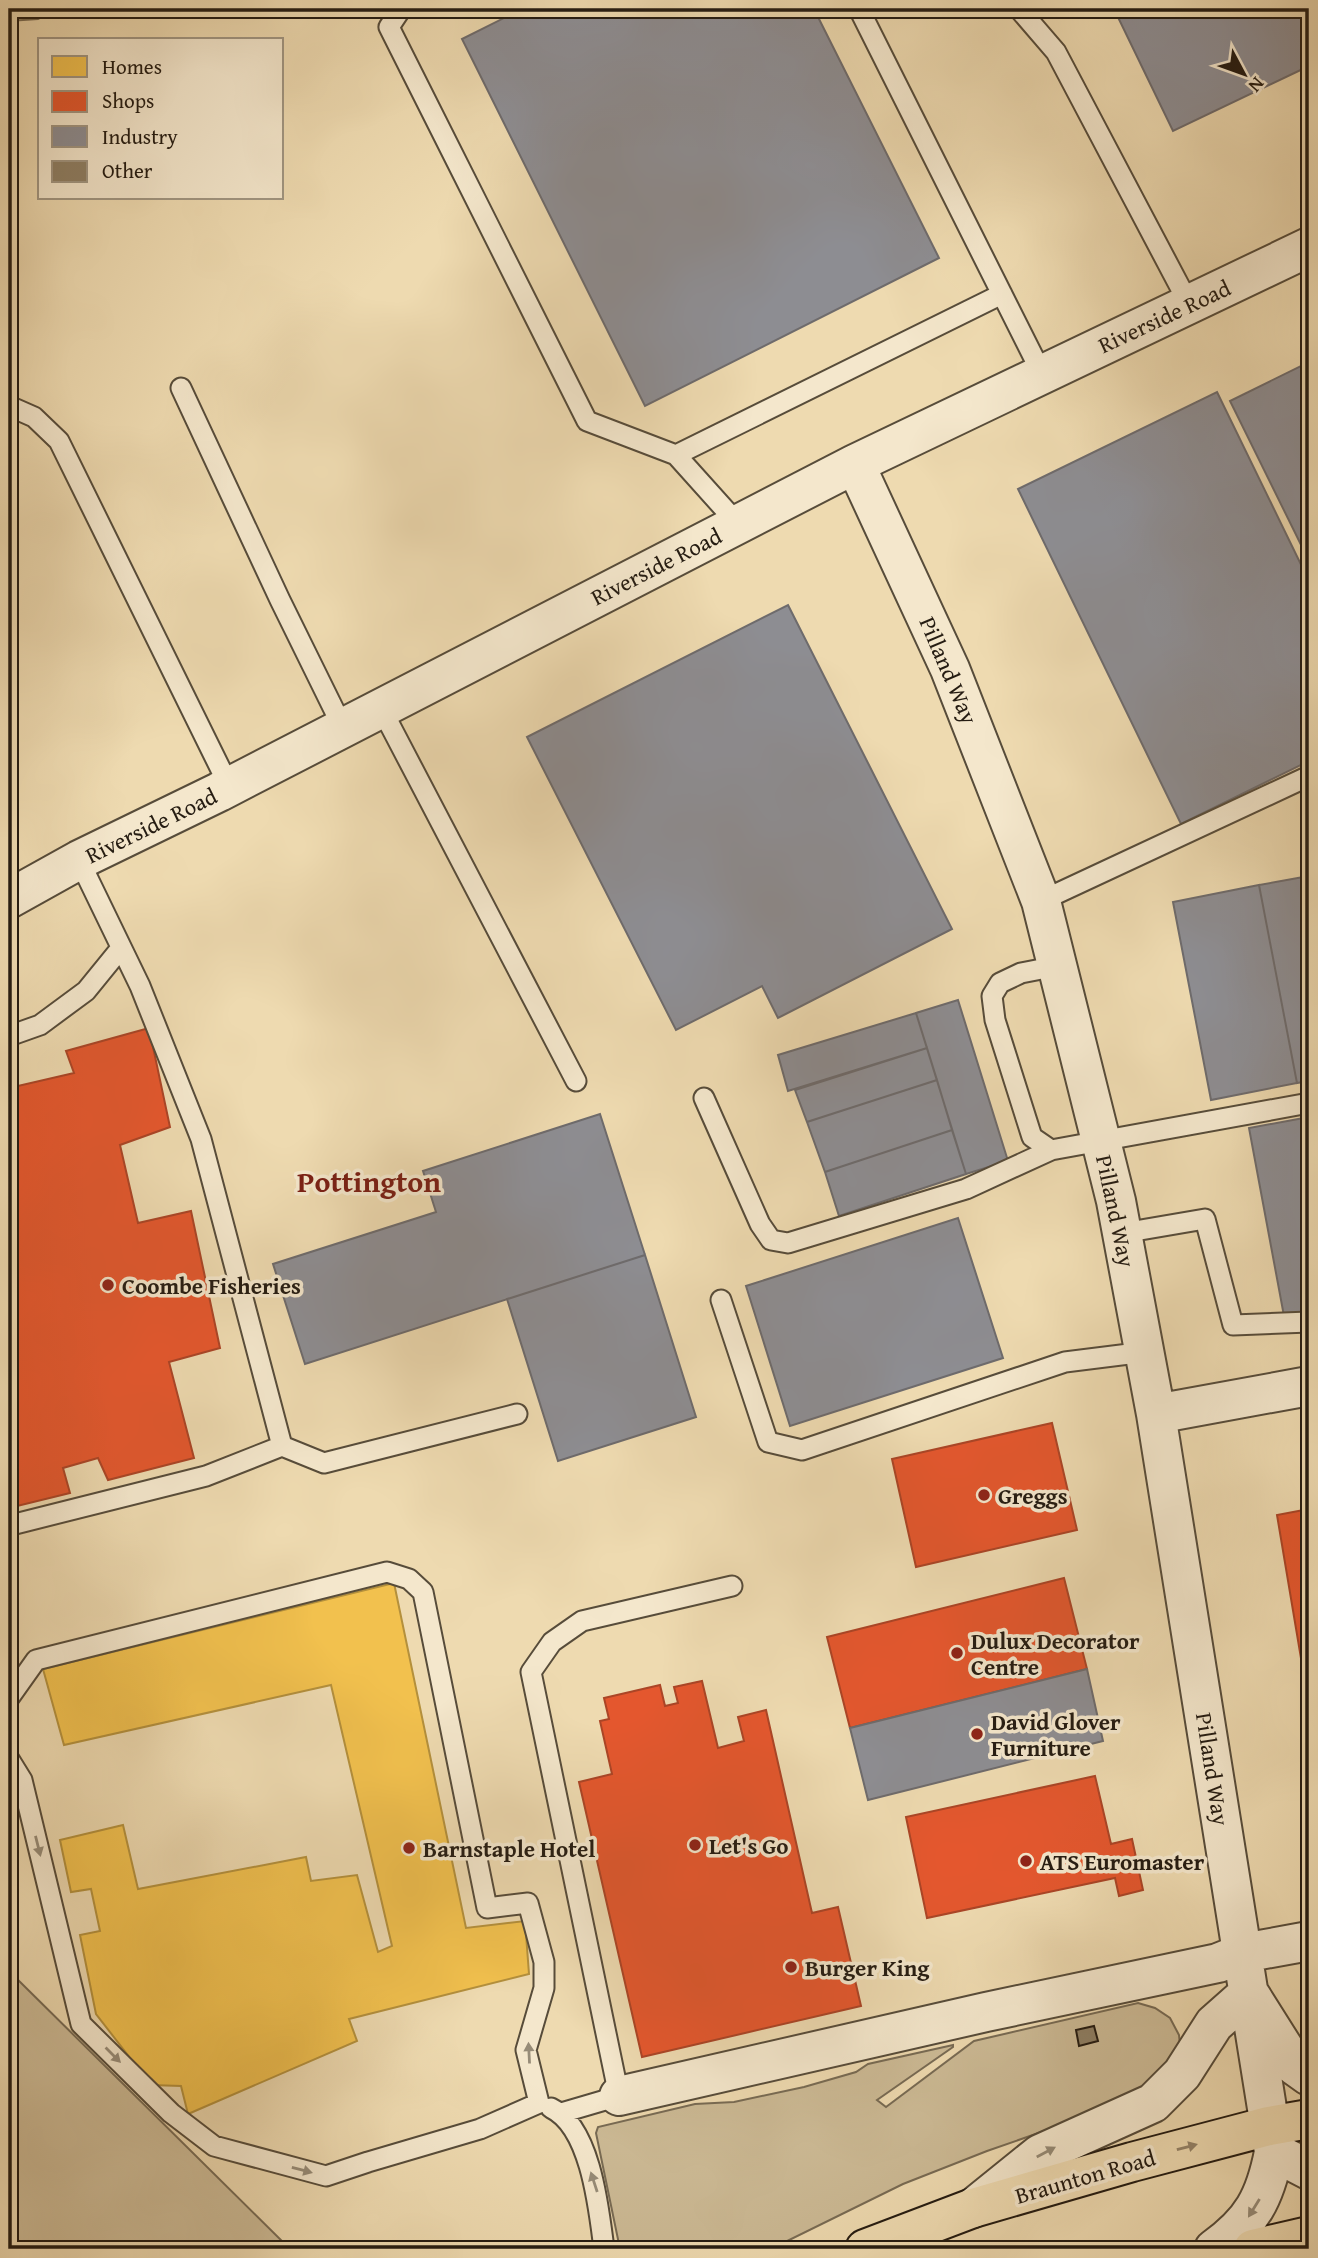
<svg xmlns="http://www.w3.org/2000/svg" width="1318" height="2258" font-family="'Gentium Book Plus',serif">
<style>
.green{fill:#ccba95;stroke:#786b54;stroke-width:2}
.homes{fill:#f2c14e;stroke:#b4903c;stroke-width:2}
.shops{fill:#e4572e;stroke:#ab4526;stroke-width:2}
.industry{fill:#8d8d92;stroke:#6e6b6c;stroke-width:2}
.building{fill:#8e7f64;stroke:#251c12;stroke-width:2}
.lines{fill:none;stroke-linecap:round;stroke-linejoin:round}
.service-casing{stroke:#574c3a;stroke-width:23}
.minor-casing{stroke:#574c3a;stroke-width:42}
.primary-casing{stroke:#251c12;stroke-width:42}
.path{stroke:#251c12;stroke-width:4.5;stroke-dasharray:2 3.5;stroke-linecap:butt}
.service{stroke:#f4e7cc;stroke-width:19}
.minor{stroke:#f4e7cc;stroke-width:38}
.primary{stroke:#eedab0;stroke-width:38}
.oneway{fill:#978c78}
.oneway2{fill:#948469}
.poi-dot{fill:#8f2418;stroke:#f4e7cc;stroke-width:2.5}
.labels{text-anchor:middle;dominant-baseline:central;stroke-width:7;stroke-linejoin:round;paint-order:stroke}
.street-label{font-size:23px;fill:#251c12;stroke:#f4e7cc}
.poi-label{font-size:23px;font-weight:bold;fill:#251c12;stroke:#f4e7cc;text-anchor:start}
.district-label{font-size:30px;font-weight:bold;fill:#7a1f14;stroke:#f4e7cc}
</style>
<rect width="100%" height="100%" fill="#eedab0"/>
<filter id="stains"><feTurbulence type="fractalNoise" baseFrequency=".00286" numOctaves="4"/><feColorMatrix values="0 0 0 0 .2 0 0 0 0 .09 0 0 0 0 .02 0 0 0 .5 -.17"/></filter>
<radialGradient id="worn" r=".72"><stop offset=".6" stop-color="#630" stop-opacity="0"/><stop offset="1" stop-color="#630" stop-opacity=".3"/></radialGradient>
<path class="green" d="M 9,9 L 57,9 L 38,19 L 9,21 Z
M 9,1971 L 290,2249 L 9,2249 Z
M 1138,2003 L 1155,2008 L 1170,2018 L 1179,2035 L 1180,2046 L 1161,2076 L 1119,2105 L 987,2151 L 903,2184 L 771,2249 L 620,2249 L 596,2133 L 598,2127 L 695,2104 L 734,2102 L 804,2087 L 856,2072 L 868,2064 L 953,2045 L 953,2047 L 877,2100 L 886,2107 L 974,2041 Z"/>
<path class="homes" d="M 394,1583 L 466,1928 L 525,1921 L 529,1974 L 349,2019 L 357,2041 L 188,2114 L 181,2086 L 151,2085 L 96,2014 L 80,1935 L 100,1931 L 91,1889 L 71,1892 L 60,1840 L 123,1825 L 138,1889 L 306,1857 L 311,1881 L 357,1875 L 378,1952 L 392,1946 L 331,1685 L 64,1745 L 43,1669 Z"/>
<path class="shops" d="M 149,1028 L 170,1127 L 120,1145 L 138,1223 L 191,1211 L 220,1348 L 169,1362 L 194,1458 L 108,1480 L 98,1458 L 63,1468 L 70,1493 L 9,1508 L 9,1088 L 74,1073 L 66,1051 Z
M 1052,1423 L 1077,1530 L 916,1567 L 892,1459 Z
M 1309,1509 L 1309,1706 L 1277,1515 Z
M 1064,1578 L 1087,1669 L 850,1728 L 827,1637 Z
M 702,1681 L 718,1748 L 744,1741 L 738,1717 L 766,1710 L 812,1913 L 838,1907 L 861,2006 L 642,2057 L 579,1782 L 612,1774 L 600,1721 L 609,1719 L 604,1698 L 660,1685 L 665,1706 L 678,1703 L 674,1687 Z
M 1095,1776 L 1111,1844 L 1132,1839 L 1143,1890 L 1119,1896 L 1115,1878 L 927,1918 L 906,1817 Z"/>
<path class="industry" d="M 522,9 L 814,9 L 939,258 L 645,406 L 462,39 Z
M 1114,9 L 1309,9 L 1309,66 L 1173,131 Z
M 1309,362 L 1309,561 L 1230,401 Z
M 1217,392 L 1309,581 L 1309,761 L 1181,824 L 1018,489 Z
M 788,605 L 952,929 L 778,1018 L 762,986 L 676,1030 L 527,737 Z
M 1309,876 L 1309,1081 L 1297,1083 L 1259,885 Z
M 1259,885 L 1297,1083 L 1211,1100 L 1173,902 Z
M 958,1000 L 1008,1161 L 966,1174 L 916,1013 Z
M 916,1013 L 927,1048 L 788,1091 L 778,1055 Z
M 927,1048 L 937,1080 L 807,1122 L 795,1090 Z
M 937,1080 L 952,1130 L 825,1172 L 807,1122 Z
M 600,1114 L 645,1255 L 305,1364 L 273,1264 L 436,1212 L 423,1171 Z
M 1309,1117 L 1309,1311 L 1284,1316 L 1249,1128 Z
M 952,1130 L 966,1174 L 839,1216 L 825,1172 Z
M 958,1218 L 1003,1358 L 790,1426 L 746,1286 Z
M 645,1255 L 696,1417 L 558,1461 L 507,1299 Z
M 1087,1669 L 1103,1741 L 868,1800 L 850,1728 Z"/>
<path class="building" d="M 1094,2026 L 1098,2041 L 1079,2046 L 1076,2030 Z"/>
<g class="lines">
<g class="service-casing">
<path id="service" d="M 401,9 L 389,27 L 587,421 L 676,455 L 738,524
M 859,9 L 1042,374
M 1019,9 L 1056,52 L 1189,304
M 181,388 L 280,600 L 343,728
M 9,406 L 34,417 L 59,441 L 229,786
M 676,455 L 1002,294
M 381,708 L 576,1081
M 79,860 L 140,986 L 201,1139 L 282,1446
M 1041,901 L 1309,776
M 1057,966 L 1021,973 L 1000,983 L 992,996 L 995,1020 L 1032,1137 L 1051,1150 L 1309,1103
M 9,1036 L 40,1025 L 86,991 L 121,948
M 704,1098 L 760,1224 L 771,1240 L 788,1243 L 966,1189 L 1051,1150
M 1123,1233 L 1205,1219 L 1233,1325 L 1309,1322
M 721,1300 L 768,1442 L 802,1450 L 1065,1362 L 1145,1352
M 9,1524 L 15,1524 L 206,1476 L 282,1446 L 324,1463 L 517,1414
M 9,1698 L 36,1660 L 387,1572 L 409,1579 L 423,1592 L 487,1908 L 528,1903 L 544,1962 L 544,1988 L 526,2050 L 539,2103 L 480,2129 L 368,2162 L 326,2176 L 214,2146 L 171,2113 L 81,2024 L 22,1780 L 9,1759
M 551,2108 C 591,2127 599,2210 604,2249
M 561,2113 L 619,2096 L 531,1672 L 552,1642 L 582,1621 L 732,1586"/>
</g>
<g class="minor-casing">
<path id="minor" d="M 855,464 L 950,669 L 1041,901 L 1116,1201 L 1156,1414 L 1274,2152 C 1265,2198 1252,2222 1214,2249
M 9,899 L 79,860 L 219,792 L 855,464 L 1309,247
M 1156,1414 L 1309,1386
M 619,2096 L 986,2012 L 1218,1963 L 1243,1953 L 1309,1941
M 1274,2152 L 1309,2170
M 973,2208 L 1040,2154 L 1153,2103 L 1182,2074 L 1214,2024 L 1249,1993 L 1295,2066 L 1309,2076"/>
</g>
<g class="primary-casing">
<path id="primary" d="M 865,2249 L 973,2208 L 1132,2162 L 1269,2126 L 1309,2119
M 1253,2249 L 1309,2236"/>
</g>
<path class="path" d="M 1306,1986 L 1309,2001"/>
<use href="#service" class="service"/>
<use href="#minor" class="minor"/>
<use href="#primary" class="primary"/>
</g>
<defs><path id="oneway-solid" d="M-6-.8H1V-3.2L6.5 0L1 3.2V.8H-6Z" transform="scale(1.75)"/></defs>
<g class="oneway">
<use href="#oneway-solid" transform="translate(38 1846) rotate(76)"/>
<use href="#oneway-solid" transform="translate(529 2053) rotate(-93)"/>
<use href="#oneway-solid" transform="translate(113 2055) rotate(45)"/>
<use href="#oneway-solid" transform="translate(1046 2152) rotate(-28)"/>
<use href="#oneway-solid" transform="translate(302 2170) rotate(15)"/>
<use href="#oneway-solid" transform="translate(594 2182) rotate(-108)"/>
<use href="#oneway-solid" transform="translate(1254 2208) rotate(122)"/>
</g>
<use class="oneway2" href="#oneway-solid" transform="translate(1187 2147) rotate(-15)"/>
<g class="poi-dot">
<circle cx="108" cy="1285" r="7"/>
<circle cx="984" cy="1495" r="7"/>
<circle cx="957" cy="1653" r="7"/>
<circle cx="977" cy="1734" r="7"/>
<circle cx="695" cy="1845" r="7"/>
<circle cx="409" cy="1848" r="7"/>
<circle cx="1026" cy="1861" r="7"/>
<circle cx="791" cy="1967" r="7"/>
</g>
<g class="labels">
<g class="street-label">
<text transform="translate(1164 316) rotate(-25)">Riverside Road</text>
<text transform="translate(656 566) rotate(-27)">Riverside Road</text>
<text transform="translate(949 670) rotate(67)">Pilland Way</text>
<text transform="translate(151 825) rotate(-26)">Riverside Road</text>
<text transform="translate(1116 1211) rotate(78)">Pilland Way</text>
<text transform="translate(1213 1769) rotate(81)">Pilland Way</text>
<text transform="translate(1085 2176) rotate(-16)">Braunton Road</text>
</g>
<g class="poi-label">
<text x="122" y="1285">Coombe Fisheries</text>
<text x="998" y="1495">Greggs</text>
<text x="971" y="1640">Dulux Decorator<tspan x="971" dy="26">Centre</tspan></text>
<text x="991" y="1721">David Glover<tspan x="991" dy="26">Furniture</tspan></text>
<text x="709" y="1845">Let's Go</text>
<text x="423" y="1848">Barnstaple Hotel</text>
<text x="1040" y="1861">ATS Euromaster</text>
<text x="805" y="1967">Burger King</text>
</g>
<g class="district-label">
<text x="369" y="1181">Pottington</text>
</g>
</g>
<rect width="1318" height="2258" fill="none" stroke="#eedab0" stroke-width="35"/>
<rect x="10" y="10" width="1297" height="2237" fill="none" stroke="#251c12" stroke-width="3.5"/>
<rect x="18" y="18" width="1283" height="2223" fill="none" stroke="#251c12" stroke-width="2"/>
<rect x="38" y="38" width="245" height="161" fill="#f4e7cc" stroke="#a19682" stroke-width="2"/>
<rect x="52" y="56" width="35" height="21" fill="#f2c14e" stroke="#a19682" stroke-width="2"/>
<text x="102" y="74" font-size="21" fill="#251c12">Homes</text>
<rect x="52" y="91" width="35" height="21" fill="#e4572e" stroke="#a19682" stroke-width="2"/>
<text x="102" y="108" font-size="21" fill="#251c12">Shops</text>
<rect x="52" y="126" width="35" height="21" fill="#8d8d92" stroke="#a19682" stroke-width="2"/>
<text x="102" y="144" font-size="21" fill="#251c12">Industry</text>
<rect x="52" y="161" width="35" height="21" fill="#8e7f64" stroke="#a19682" stroke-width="2"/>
<text x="102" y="178" font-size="21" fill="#251c12">Other</text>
<g transform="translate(1244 74) rotate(131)" stroke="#f4e7cc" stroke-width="5" paint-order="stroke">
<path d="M0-5L12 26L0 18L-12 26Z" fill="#251c12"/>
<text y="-10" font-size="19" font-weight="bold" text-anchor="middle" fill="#251c12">N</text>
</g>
<rect width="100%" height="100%" filter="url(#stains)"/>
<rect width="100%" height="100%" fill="url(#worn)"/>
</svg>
